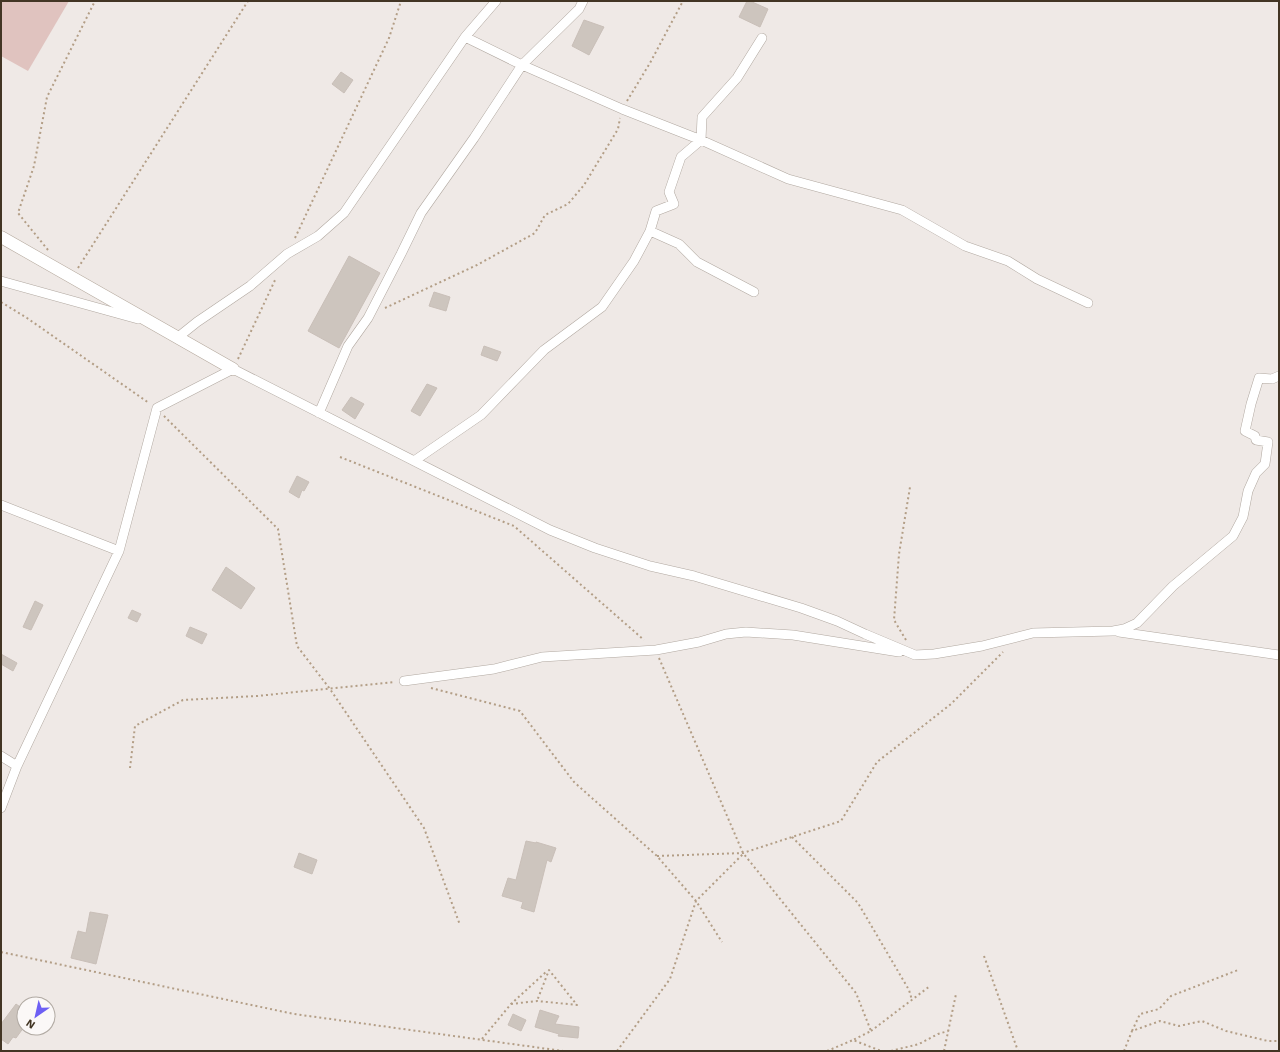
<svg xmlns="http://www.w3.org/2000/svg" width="1280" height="1052" font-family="'Work Sans',sans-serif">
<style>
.pitch{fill:#e0c3bf}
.building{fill:#cdc5be;stroke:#c9bfb8}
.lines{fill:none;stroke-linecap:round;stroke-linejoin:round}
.street-casing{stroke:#b1a8a0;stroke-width:10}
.secondary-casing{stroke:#b3a79b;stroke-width:13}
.path{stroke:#b39e86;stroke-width:2;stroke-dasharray:2 3;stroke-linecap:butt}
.street{stroke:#fff;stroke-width:9}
.secondary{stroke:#fff;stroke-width:12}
</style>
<rect width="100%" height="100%" fill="#efe9e6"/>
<path class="pitch" d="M 1,1 L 69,1 L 28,71 L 1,56 Z"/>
<path class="building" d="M 747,1 L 750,1 L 768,9 L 760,27 L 739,17 Z
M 584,20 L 604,27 L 589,55 L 572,46 Z
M 341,72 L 353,80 L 344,93 L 332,84 Z
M 349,256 L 380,273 L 339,348 L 308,331 Z
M 434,292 L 450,297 L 446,311 L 429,306 Z
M 484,346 L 501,352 L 497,361 L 481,355 Z
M 427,384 L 437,388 L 420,416 L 411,411 Z
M 351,397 L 364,404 L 355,419 L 342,410 Z
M 297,476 L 309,482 L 304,491 L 302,490 L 299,498 L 289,492 Z
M 226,567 L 255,588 L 241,609 L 212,590 Z
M 35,601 L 43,605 L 31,630 L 23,627 Z
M 132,610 L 141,614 L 137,622 L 128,618 Z
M 190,627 L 207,634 L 202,644 L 186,636 Z
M 1,654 L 17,663 L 13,671 L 1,664 Z
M 526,841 L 536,843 L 536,842 L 556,848 L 551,862 L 547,860 L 534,912 L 521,908 L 523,902 L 502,896 L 508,878 L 516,880 Z
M 299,853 L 317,860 L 312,874 L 294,867 Z
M 90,912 L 108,915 L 96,964 L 71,958 L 78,931 L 86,933 Z
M 16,1004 L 23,1009 L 19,1015 L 24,1019 L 24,1027 L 16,1038 L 13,1037 L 8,1044 L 1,1039 L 1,1024 Z
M 540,1010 L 559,1016 L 555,1024 L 579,1027 L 578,1038 L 558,1036 L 559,1034 L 535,1027 Z
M 513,1014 L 526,1020 L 521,1031 L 508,1025 Z"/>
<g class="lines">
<g class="street-casing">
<path id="street" d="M 465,37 L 522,65 L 622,109 L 701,140 L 788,179 L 902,210 L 965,246 L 1008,261 L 1037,279 L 1088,303
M 1,281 L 138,319
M 754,292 L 697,262 L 679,244 L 650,231 L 656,211 L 674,204 L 669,192 L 681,157 L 701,140 L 702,117 L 737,78 L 762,38
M 177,338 L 197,322 L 250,286 L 287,254 L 318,236 L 344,213 L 465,37 L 496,1
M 319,413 L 348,346 L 368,318 L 401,254 L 421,213 L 474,138 L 522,65 L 579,9 L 583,1
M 414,461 L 481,415 L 544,350 L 602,307 L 634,261 L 650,231
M 1,505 L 119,551
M 1119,632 L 1279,655
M 404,681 L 494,669 L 542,657 L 656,650 L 699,642 L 726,634 L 746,632 L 793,635 L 899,652
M 1,756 L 17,766
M 1,808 L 17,766 L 119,551 L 157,408 L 233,369 L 550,530 L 595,548 L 650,566 L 694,576 L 801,608 L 837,621 L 865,634 L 915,655 L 934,654 L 982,646 L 1033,633 L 1113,631 L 1124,629 L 1137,623 L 1173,586 L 1233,536 L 1243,517 L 1248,491 L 1256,473 L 1265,464 L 1268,442 L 1256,440 L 1255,436 L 1245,431 L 1251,404 L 1259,378 L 1272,379 L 1279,376"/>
</g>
<g class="secondary-casing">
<path id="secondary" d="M 1,237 L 233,369"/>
</g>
<path class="path" d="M 627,101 L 650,63 L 683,1
M 295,238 L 389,38 L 401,1
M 48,250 L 18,213 L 34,166 L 47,97 L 95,1
M 78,268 L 248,1
M 1,302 L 27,318 L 149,403
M 385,308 L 477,265 L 535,233 L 545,215 L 568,204 L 584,185 L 618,129 L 620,118
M 238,359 L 276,278
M 164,416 L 278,529 L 297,646 L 330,689 L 424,828 L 460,925
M 340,457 L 514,526 L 644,640
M 906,640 L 894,620 L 899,554 L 910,487
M 659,658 L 743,853 L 856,993 L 871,1031 L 853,1040
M 431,688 L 520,711 L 574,782 L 657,856 L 696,901 L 722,942
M 130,768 L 135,726 L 183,700 L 257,696 L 395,682
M 792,837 L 858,903 L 909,990 L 912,1000
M 657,856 L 743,853 L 841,821 L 877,762 L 951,704 L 1003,652
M 1,952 L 294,1014 L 563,1051
M 984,956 L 1018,1051
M 511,1004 L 537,1001 L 577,1005 L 549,970 L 537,1001
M 871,1031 L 930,986
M 1132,1031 L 1140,1014 L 1159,1009 L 1171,996 L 1238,970
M 482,1039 L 511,1004 L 547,971
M 617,1051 L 670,979 L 696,901 L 743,854
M 670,1051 L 674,1051
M 827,1051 L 853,1040 L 881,1051
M 891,1051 L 919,1044 L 938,1034 L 948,1031
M 944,1051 L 956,994
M 1124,1051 L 1132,1031 L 1160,1021 L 1179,1026 L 1202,1021 L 1226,1031 L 1268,1041 L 1279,1041"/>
<use href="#street" class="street"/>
<use href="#secondary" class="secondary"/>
</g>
<rect width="1280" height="1052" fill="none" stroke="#423524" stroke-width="4"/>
<g transform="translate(36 1016) rotate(214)"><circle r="19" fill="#fbf8f7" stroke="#b1aaa3"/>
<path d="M0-3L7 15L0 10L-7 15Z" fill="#6d5ff4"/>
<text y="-6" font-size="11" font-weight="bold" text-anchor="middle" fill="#423524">N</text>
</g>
</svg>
